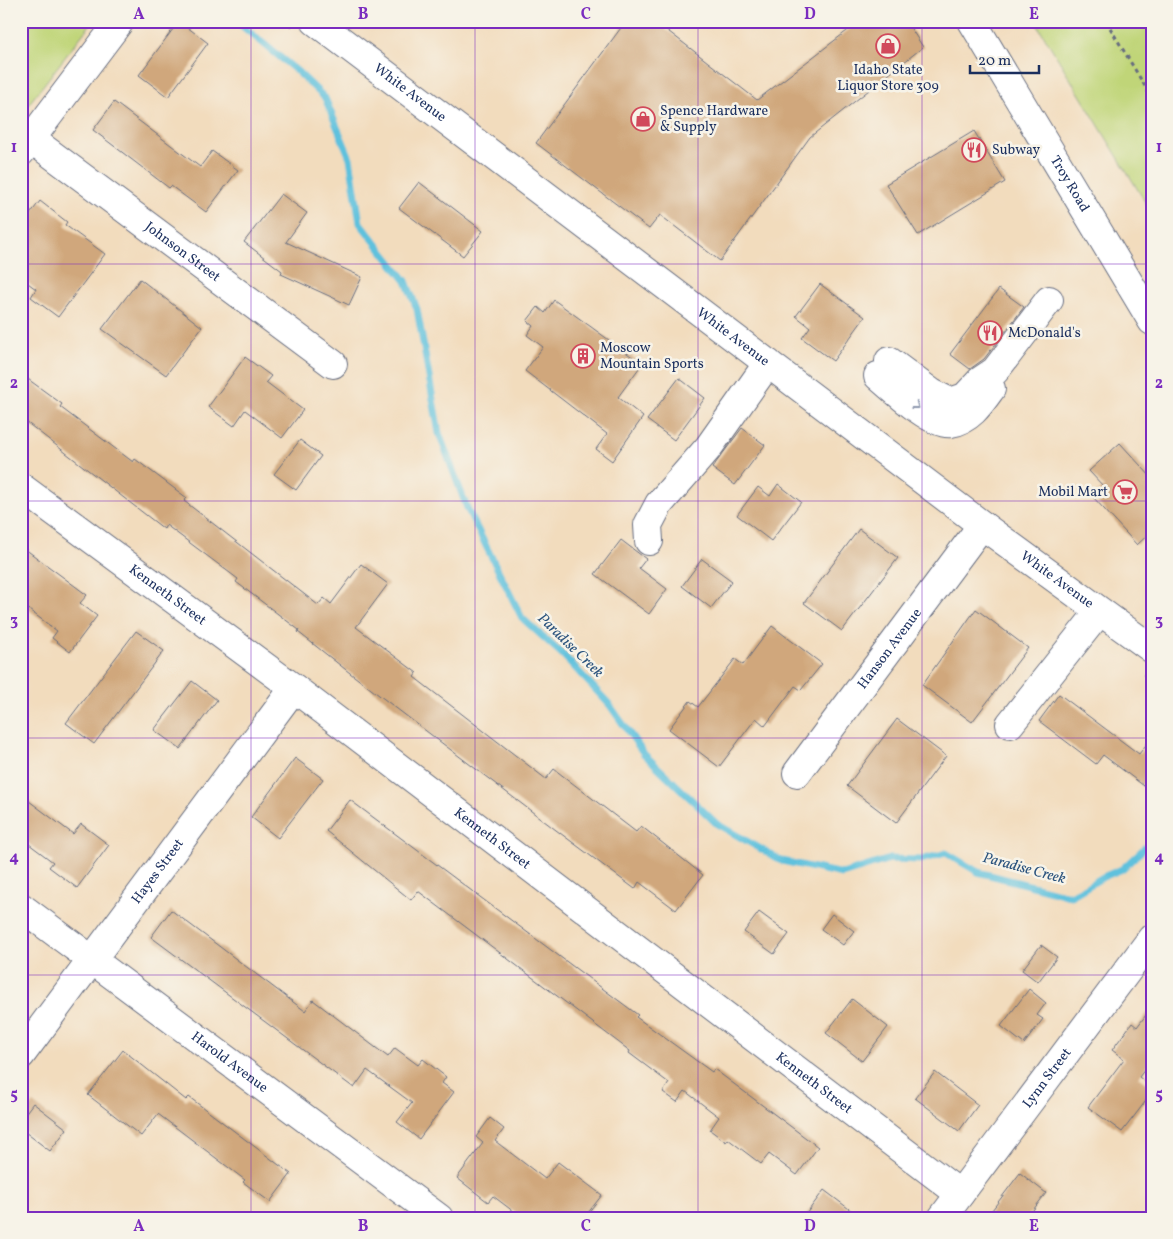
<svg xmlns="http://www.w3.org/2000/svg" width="1173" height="1239" font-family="Vollkorn,serif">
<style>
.green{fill:#c0d578;stroke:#6e826b}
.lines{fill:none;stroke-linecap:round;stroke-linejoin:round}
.stream{stroke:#5fc1dd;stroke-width:7}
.building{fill:#d0a77b}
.minor-casing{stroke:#666c7f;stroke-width:30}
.major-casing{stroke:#666c7f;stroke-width:30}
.path{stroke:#666c7f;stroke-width:3;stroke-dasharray:4 4;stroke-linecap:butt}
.minor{stroke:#fff;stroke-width:28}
.major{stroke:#fff;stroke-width:28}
.oneway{stroke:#8d97ae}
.grid{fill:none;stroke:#7b2cbf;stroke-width:1;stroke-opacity:0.55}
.labels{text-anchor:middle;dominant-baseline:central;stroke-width:5;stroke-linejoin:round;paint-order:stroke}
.poi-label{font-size:14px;fill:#1b2f5e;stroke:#f7f3e8;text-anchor:start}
.street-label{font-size:14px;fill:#1b2f5e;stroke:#f7f3e8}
.water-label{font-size:15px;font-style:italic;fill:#2c547e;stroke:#f7f3e8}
.neatline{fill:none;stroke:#7b2cbf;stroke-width:2}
.grid-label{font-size:16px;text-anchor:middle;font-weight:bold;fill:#7b2cbf}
</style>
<rect width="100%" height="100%" fill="#f7f3e8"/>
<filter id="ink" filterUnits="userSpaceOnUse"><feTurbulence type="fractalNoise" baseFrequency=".02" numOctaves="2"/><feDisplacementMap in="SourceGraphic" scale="10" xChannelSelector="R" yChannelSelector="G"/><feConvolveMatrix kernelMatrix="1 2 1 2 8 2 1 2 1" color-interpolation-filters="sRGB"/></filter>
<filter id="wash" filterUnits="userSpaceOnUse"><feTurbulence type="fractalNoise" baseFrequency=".0096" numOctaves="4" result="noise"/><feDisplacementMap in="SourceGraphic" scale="20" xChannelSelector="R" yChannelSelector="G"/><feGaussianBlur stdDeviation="1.12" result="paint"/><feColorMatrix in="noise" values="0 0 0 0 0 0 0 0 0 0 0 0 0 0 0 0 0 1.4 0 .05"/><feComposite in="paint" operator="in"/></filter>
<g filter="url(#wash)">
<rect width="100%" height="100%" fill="#f2dcbd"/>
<path class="green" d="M 21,21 L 93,21 L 21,114 Z
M 1035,21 L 1152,21 L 1152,213 Z"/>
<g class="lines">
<path class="stream" d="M 236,21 L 298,72 L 325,98 L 350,158 L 360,223 L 406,281 L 417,309 L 439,433 L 467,508 L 522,618 L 564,656 L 609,704 L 644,754 L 717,824 L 782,861 L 842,874 L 890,859 L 921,860 L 946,853 L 978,872 L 1071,896 L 1103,877 L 1122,869 L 1152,841"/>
</g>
<g id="blocks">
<path class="building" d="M 179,21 L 208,43 L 168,97 L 139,75 Z
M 626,21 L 655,21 L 757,100 L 860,21 L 906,21 L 923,47 L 810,137 L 720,261 L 660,215 L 649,229 L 536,143 Z
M 114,102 L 200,167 L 212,151 L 238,170 L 206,212 L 171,186 L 169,188 L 93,130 Z
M 974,131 L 1005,182 L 918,235 L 886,184 Z
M 419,182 L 483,231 L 463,256 L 399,208 Z
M 281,194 L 307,213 L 286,242 L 362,277 L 349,305 L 281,274 L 282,271 L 244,242 Z
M 40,201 L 67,222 L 65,225 L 105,254 L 58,317 L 31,297 L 36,289 L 21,278 L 21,226 Z
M 140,279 L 202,327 L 166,375 L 102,329 Z
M 820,284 L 865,317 L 833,361 L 802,338 L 810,327 L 796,316 Z
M 999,289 L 1024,307 L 984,359 L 970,369 L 950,354 Z
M 554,300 L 642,364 L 618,397 L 643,417 L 612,461 L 596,449 L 607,434 L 525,371 L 543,347 L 527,335 L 533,326 L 527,321 L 538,307 L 545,313 Z
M 245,357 L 271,376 L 266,382 L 303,410 L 282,438 L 245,410 L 234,426 L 208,407 Z
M 21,374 L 62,404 L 60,407 L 133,462 L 135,459 L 187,498 L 184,501 L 318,605 L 324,598 L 331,604 L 361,564 L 388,584 L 356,627 L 417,673 L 414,677 L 546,779 L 554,769 L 636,832 L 641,826 L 703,875 L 676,910 L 639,882 L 635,889 L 556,830 L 350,673 L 298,632 L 299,630 L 236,582 L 238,579 L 166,525 L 164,529 L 21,418 Z
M 679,378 L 705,398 L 674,440 L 647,420 Z
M 742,428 L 765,445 L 735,485 L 712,468 Z
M 300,440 L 321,456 L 296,490 L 274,474 Z
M 1120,443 L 1152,478 L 1152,531 L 1137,545 L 1093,497 L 1104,487 L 1089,471 Z
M 778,484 L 801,502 L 771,541 L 737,515 L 758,487 L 770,496 Z
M 859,529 L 898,558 L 842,631 L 804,603 Z
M 621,540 L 646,559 L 639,568 L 667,589 L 649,614 L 595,574 Z
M 21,546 L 87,595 L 80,603 L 97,616 L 70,652 L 52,638 L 57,631 L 21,604 Z
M 702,559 L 732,581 L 711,608 L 682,586 Z
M 976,609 L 1028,648 L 972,722 L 922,685 Z
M 772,626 L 822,664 L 801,690 L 795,686 L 765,726 L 756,718 L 719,767 L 669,729 L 690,701 L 698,707 L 735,659 L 743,665 Z
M 136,631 L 164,651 L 94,744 L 66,723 Z
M 192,681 L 217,700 L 180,749 L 154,730 Z
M 1059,694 L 1139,754 L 1152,737 L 1152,792 L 1103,755 L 1096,764 L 1039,721 Z
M 897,719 L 946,756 L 896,823 L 847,786 Z
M 295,758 L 323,779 L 278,838 L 251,817 Z
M 21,795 L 73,834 L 81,824 L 109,845 L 77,888 L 49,867 L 53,862 L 21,838 Z
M 350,800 L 638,1015 L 636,1017 L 712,1072 L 714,1069 L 818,1147 L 797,1175 L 769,1154 L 761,1164 L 728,1139 L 726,1142 L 710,1130 L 719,1117 L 685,1091 L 677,1102 L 663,1092 L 669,1083 L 629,1053 L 630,1051 L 418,891 L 411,900 L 326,831 Z
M 171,910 L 305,1011 L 313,1000 L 388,1057 L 395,1048 L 418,1065 L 423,1059 L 446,1077 L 442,1083 L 454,1092 L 419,1139 L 397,1122 L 412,1103 L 367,1070 L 354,1088 L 151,937 Z
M 759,912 L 789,934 L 774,954 L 744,932 Z
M 832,914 L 854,931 L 843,945 L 821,929 Z
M 1041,945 L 1057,957 L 1038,982 L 1022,970 Z
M 1029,989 L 1046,1003 L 1037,1015 L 1043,1019 L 1024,1044 L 1001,1026 Z
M 852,999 L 888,1027 L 862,1061 L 826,1033 Z
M 1152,1007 L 1152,1060 L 1139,1077 L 1152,1087 L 1152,1093 L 1122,1132 L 1088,1107 L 1124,1059 L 1112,1050 L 1132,1023 L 1137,1027 Z
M 123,1050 L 186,1100 L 189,1097 L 291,1174 L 270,1202 L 243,1182 L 245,1180 L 158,1114 L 141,1136 L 88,1095 Z
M 935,1072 L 978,1105 L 959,1131 L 915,1098 Z
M 33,1103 L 67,1129 L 50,1151 L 21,1129 L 21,1119 Z
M 490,1118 L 504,1129 L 495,1141 L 545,1179 L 558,1162 L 602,1195 L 584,1218 L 522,1218 L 493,1196 L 488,1202 L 457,1178 L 483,1143 L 476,1137 Z
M 1020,1173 L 1046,1193 L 1027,1218 L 986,1218 Z
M 824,1190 L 861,1218 L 803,1218 Z"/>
</g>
</g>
<g filter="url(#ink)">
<use href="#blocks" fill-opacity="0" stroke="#666c7f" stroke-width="1"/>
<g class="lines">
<g class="minor-casing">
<g id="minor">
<path id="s1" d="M 315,21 L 982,525 L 1152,649"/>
<path id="s2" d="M 31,139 L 333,364"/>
<path d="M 21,152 L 120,21"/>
<path d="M 889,361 L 932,393 L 950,402 L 965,397 L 980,381 L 995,371 L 1049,300"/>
<path d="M 878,376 C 892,388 933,427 951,423 C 970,420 981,403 991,389"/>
<path id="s3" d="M 21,487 L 294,688 L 960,1194"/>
<path d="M 649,541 L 648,525 L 659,504 L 708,448 L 768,363"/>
<path d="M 1010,724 L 1099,612"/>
<path id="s4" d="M 797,773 L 982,525"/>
<path id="s5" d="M 21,907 L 439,1218"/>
<path id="s6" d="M 21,1055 L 294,688"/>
<path id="s7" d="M 942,1218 L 1152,938"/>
</g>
</g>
<g class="major-casing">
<g id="major">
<path id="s8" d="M 972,21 L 1152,321"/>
</g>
</g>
<path class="path" d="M 284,21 L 291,26
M 1106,21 L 1152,98
M 1144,674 L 1152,680"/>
<use href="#minor" class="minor"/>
<use href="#major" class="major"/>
</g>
<defs><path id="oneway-chevron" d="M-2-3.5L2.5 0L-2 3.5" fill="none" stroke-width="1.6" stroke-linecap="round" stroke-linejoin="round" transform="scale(1.25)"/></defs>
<use class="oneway" href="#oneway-chevron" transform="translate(916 406) rotate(38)"/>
</g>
<path class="grid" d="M 251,21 L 251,1218M 475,21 L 475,1218M 698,21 L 698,1218M 922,21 L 922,1218M 21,264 L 1152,264M 21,501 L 1152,501M 21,738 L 1152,738M 21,975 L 1152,975"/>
<defs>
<g id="shop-ring" transform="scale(1.25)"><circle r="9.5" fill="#f7f3e8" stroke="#d1495b" stroke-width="1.5"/><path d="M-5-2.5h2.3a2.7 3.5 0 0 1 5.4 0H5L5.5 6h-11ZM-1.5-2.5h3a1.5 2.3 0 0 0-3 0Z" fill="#d1495b"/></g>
<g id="restaurant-ring" transform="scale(1.25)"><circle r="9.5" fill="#f7f3e8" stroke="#d1495b" stroke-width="1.5"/><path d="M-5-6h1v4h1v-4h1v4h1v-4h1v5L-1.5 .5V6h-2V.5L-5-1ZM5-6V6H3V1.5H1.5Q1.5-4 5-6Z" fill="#d1495b"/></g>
<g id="building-ring" transform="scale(1.25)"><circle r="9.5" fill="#f7f3e8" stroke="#d1495b" stroke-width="1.5"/><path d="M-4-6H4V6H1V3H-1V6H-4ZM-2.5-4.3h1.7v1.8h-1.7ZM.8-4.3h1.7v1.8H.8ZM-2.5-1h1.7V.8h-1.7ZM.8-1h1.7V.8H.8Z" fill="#d1495b"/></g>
<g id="supermarket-ring" transform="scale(1.25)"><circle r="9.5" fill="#f7f3e8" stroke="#d1495b" stroke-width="1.5"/><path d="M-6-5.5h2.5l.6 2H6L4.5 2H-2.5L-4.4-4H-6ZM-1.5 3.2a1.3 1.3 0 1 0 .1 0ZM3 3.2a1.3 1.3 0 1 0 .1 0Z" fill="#d1495b"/></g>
</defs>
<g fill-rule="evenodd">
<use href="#shop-ring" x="888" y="46"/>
<use href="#shop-ring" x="643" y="119"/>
<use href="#restaurant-ring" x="974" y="150"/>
<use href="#restaurant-ring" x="990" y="333"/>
<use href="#building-ring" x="583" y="356"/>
<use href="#supermarket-ring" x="1125" y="492"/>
</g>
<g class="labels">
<g class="poi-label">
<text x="888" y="70" text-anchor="middle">Idaho State<tspan x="888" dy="16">Liquor Store 309</tspan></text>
<text x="660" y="111">Spence Hardware<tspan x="660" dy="16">&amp; Supply</tspan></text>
<text x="992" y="150">Subway</text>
<text x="1008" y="333">McDonald's</text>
<text x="600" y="348">Moscow<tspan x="600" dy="16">Mountain Sports</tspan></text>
<text x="1108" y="492" text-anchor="end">Mobil Mart</text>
</g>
<g class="street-label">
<text stroke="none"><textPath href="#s1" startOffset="119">White Avenue</textPath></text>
<text stroke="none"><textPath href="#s8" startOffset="190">Troy Road</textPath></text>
<text stroke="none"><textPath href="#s2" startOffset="189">Johnson Street</textPath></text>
<text stroke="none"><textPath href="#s1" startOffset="524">White Avenue</textPath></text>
<text stroke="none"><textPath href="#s1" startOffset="929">White Avenue</textPath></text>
<text stroke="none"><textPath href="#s3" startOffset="182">Kenneth Street</textPath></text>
<text stroke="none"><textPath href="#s4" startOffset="155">Hanson Avenue</textPath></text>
<text stroke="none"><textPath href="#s3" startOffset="588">Kenneth Street</textPath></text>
<text stroke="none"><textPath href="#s6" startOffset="229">Hayes Street</textPath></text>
<text stroke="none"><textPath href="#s5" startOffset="260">Harold Avenue</textPath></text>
<text stroke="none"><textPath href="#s7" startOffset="175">Lynn Street</textPath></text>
<text stroke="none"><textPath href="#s3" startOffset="992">Kenneth Street</textPath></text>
</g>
<g class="water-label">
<text transform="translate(570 646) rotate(44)">Paradise Creek</text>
<text transform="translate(1024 869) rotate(15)">Paradise Creek</text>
</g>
</g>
<rect width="1173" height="1239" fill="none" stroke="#f7f3e8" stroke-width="55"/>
<path d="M970 65v8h69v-8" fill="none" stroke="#1b2f5e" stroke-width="2.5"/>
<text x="978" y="65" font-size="15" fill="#1b2f5e" stroke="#f7f3e8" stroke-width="4" paint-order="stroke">20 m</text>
<rect x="28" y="28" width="1118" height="1184" class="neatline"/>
<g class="grid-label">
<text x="139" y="19">A</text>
<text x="363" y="19">B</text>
<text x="586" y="19">C</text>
<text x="810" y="19">D</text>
<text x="1034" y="19">E</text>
<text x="14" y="152">1</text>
<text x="1159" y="152">1</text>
<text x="14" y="388">2</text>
<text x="1159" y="388">2</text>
<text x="14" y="625">3</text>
<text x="1159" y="625">3</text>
<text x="14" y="862">4</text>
<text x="1159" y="862">4</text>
<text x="14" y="1099">5</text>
<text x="1159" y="1099">5</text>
<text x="139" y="1231">A</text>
<text x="363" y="1231">B</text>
<text x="586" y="1231">C</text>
<text x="810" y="1231">D</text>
<text x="1034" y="1231">E</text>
</g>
</svg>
